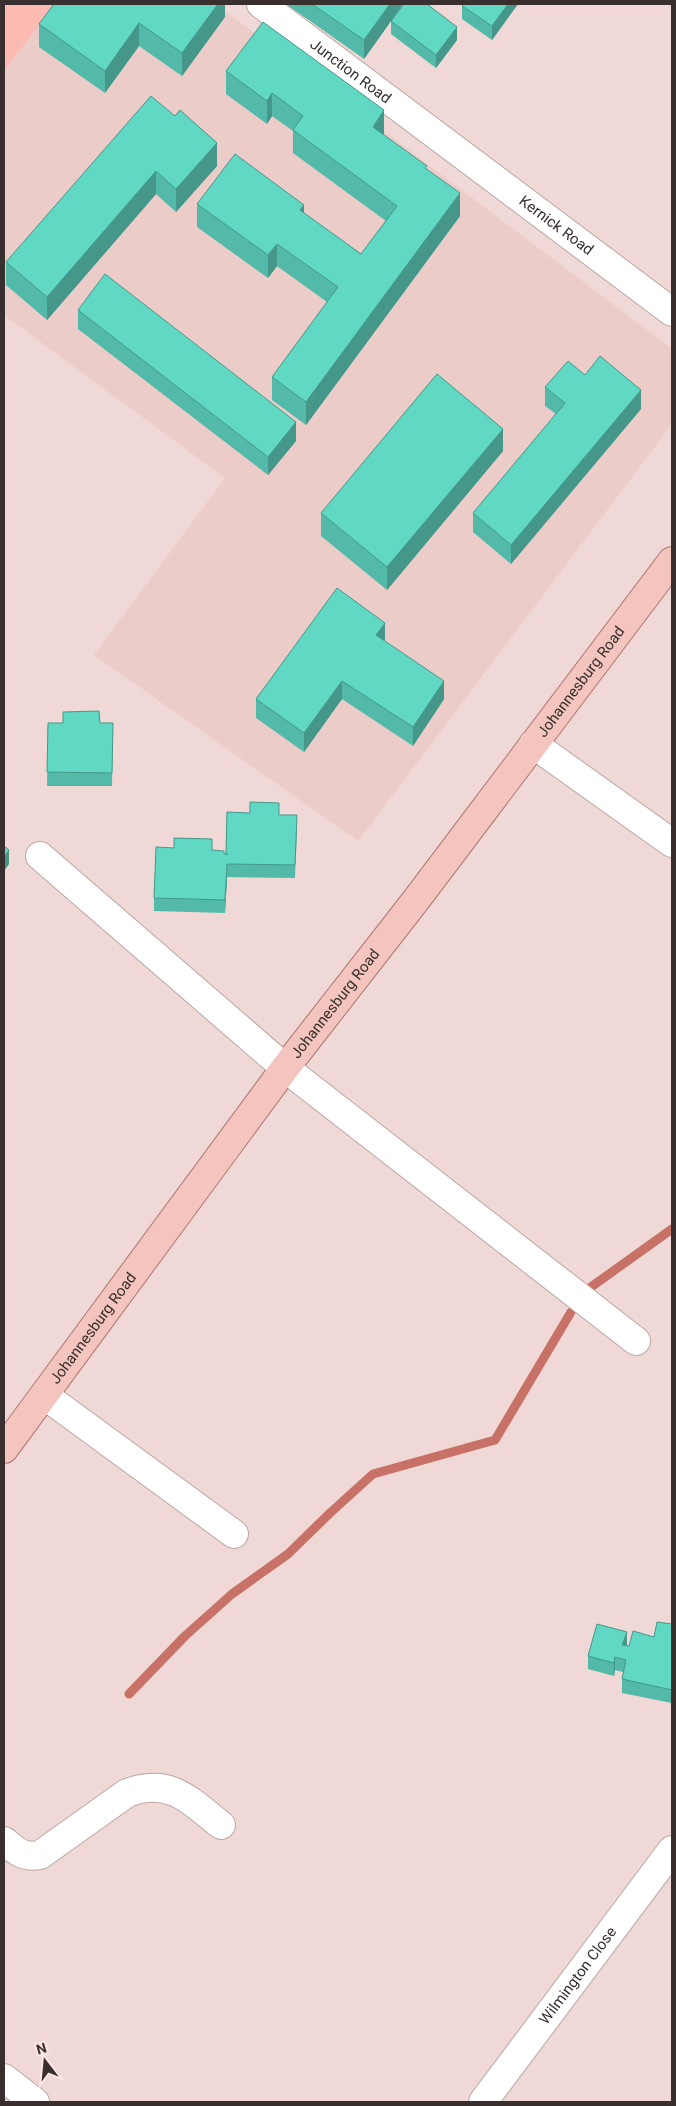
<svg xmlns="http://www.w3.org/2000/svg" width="676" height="2106" font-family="Roboto,sans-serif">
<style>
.built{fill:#ecccc8}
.pitch{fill:#fcbbb2}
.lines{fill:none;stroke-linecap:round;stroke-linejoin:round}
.stream{stroke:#c87167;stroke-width:9}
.minor-casing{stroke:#bca7a3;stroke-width:30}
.major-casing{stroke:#ad766f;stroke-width:30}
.minor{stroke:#fff;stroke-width:28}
.major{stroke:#f4c4be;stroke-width:28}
.wall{fill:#53baa9}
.shaded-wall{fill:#449789}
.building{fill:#61d8c4;stroke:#449789}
.labels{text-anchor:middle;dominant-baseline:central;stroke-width:4.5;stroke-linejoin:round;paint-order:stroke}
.street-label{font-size:15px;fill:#382f2e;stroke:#fce5e2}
</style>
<rect width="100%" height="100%" fill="#efd8d5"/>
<path class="built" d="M 4,4 L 216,4 L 672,349 L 672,424 L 358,841 L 94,655 L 225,478 L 4,315 Z"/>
<path class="pitch" d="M 4,4 L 52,4 L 54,5 L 4,71 Z"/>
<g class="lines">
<path class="stream" d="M 591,1287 L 672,1229
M 129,1694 L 185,1636 L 232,1594 L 288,1554 L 330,1513 L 373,1474 L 495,1440 L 571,1312"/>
<g class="minor-casing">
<g id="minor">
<path id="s1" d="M 261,4 L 672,312"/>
<path d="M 533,744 L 672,843"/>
<path d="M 40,856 L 285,1068 L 636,1341"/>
<path d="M 44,1395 L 234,1534"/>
<path d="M 4,1841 C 17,1851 22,1858 40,1855 L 127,1793 C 170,1777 189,1800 221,1825"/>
<path d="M 4,2078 L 35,2102"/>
<path id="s2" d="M 483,2102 L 672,1850"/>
</g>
</g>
<g class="major-casing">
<g id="major">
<path id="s3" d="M 4,1449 L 285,1068 L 416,900 L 672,561"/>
</g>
</g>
<use href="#minor" class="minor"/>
<use href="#major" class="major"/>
</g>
<path class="wall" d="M 225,4 L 225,17 L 182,76 L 139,46 L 105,93 L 39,47 L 39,24 Z
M 286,4 L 403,4 L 395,16 L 457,40 L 436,68 L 391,34 L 391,21 L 364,59 Z
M 518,4 L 492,40 L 462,19 L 462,6 Z
M 226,71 L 384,133 L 383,135 L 427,169 L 460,216 L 306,425 L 272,400 L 272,377 L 327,302 L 277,266 L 268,278 L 197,227 L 197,204 L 304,213 L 361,254 L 386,221 L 293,153 L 293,131 L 272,116 L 267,124 L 226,94 Z
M 175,116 L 217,166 L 176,212 L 156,194 L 47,320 L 6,285 L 6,262 Z
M 78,310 L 296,441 L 268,475 L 78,329 Z
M 585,375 L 641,409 L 511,564 L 473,532 L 473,513 L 556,414 L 545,406 L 545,387 Z
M 503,451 L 387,590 L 321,536 L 321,513 Z
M 385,641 L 444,699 L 413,746 L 342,699 L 304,752 L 256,718 L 256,699 Z
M 63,712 L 100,723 L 113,723 L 112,786 L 47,786 L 48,723 L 63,723 Z
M 227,812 L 279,815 L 297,828 L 295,878 L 227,877 L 225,913 L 154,911 L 154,898 L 212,850 L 226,854 Z
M 672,1624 L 672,1703 L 622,1693 L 622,1679 L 623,1672 L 615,1670 L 614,1676 L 588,1669 L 588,1656 L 627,1645 L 627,1646 L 629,1646 L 654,1637 Z"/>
<path class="shaded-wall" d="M 218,4 L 225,4 L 225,17 L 182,76 L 182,53 Z
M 390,4 L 403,4 L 364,59 L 364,40 Z
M 508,4 L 518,4 L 492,40 L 492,26 Z
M 139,23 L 139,46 L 105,93 L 105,71 Z
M 457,27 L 457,40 L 436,68 L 436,55 Z
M 272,93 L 272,116 L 267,124 L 267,101 Z
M 384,110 L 384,133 L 373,150 L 373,127 Z
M 217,143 L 217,166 L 176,212 L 176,189 Z
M 156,171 L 156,194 L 47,320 L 47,297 Z
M 460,193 L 460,216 L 306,425 L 306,402 Z
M 304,205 L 304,227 L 300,210 Z
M 277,244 L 277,266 L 268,278 L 268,255 Z
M 641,390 L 641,409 L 511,564 L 511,545 Z
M 296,422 L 296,441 L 268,475 L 268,457 Z
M 503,429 L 503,451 L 387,590 L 387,567 Z
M 385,623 L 385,642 L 376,635 Z
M 342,681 L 342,699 L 304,752 L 304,733 Z
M 444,681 L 444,699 L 413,746 L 413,727 Z
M 9,850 L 9,864 L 4,871 L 4,857 Z
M 227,864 L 227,877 L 225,913 L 225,900 Z
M 627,1632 L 627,1645 L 622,1659 L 622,1645 Z
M 615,1657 L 615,1670 L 614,1676 L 614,1663 Z"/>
<path class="building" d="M 54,4 L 218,4 L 182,53 L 139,23 L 105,71 L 39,24 Z
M 312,4 L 390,4 L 364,40 Z
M 404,4 L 427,4 L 457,27 L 436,55 L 391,21 Z
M 464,4 L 508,4 L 492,26 L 462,6 Z
M 263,22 L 384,110 L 373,127 L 427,166 L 425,168 L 460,193 L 306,402 L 272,377 L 338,287 L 277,244 L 268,255 L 197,204 L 235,154 L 304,205 L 300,210 L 361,254 L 397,206 L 293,130 L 303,116 L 272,93 L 267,101 L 226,71 Z
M 151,96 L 175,116 L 180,110 L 217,143 L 176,189 L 156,171 L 47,297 L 6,262 Z
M 105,274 L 296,422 L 268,457 L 78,310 Z
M 600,356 L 641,390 L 511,545 L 473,513 L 565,403 L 545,387 L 568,361 L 585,375 Z
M 437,374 L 503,429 L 387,567 L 321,513 Z
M 337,588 L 385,623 L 376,635 L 444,681 L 413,727 L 342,681 L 304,733 L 256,699 Z
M 99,711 L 100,723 L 113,723 L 112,773 L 47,772 L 48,723 L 63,723 L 63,712 Z
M 250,802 L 279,803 L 279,815 L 297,815 L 295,865 L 227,864 L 225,900 L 154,898 L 156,847 L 174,848 L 174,838 L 212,839 L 212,850 L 224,851 L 224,854 L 228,854 L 226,853 L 227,812 L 250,813 Z
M 4,846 L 9,850 L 4,857 Z
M 657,1622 L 672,1624 L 672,1690 L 622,1679 L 626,1660 L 615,1657 L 614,1663 L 588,1656 L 597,1624 L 627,1632 L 622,1645 L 629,1646 L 633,1631 L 654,1637 Z"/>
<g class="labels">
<g class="street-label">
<text stroke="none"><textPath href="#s1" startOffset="112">Junction Road</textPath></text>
<text stroke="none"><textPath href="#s1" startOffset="369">Kernick Road</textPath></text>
<text stroke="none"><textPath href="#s3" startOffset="960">Johannesburg Road</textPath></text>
<text stroke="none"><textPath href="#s3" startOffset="555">Johannesburg Road</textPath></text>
<text stroke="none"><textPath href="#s3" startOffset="150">Johannesburg Road</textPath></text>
<text stroke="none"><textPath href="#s2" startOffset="158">Wilmington Close</textPath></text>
</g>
</g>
<rect width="676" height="2106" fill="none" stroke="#382f2e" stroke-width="10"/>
<g transform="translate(45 2061) rotate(344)" stroke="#fce5e2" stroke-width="4" paint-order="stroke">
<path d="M0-4L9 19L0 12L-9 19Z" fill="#382f2e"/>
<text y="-8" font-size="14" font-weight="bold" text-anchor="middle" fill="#382f2e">N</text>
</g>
</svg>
